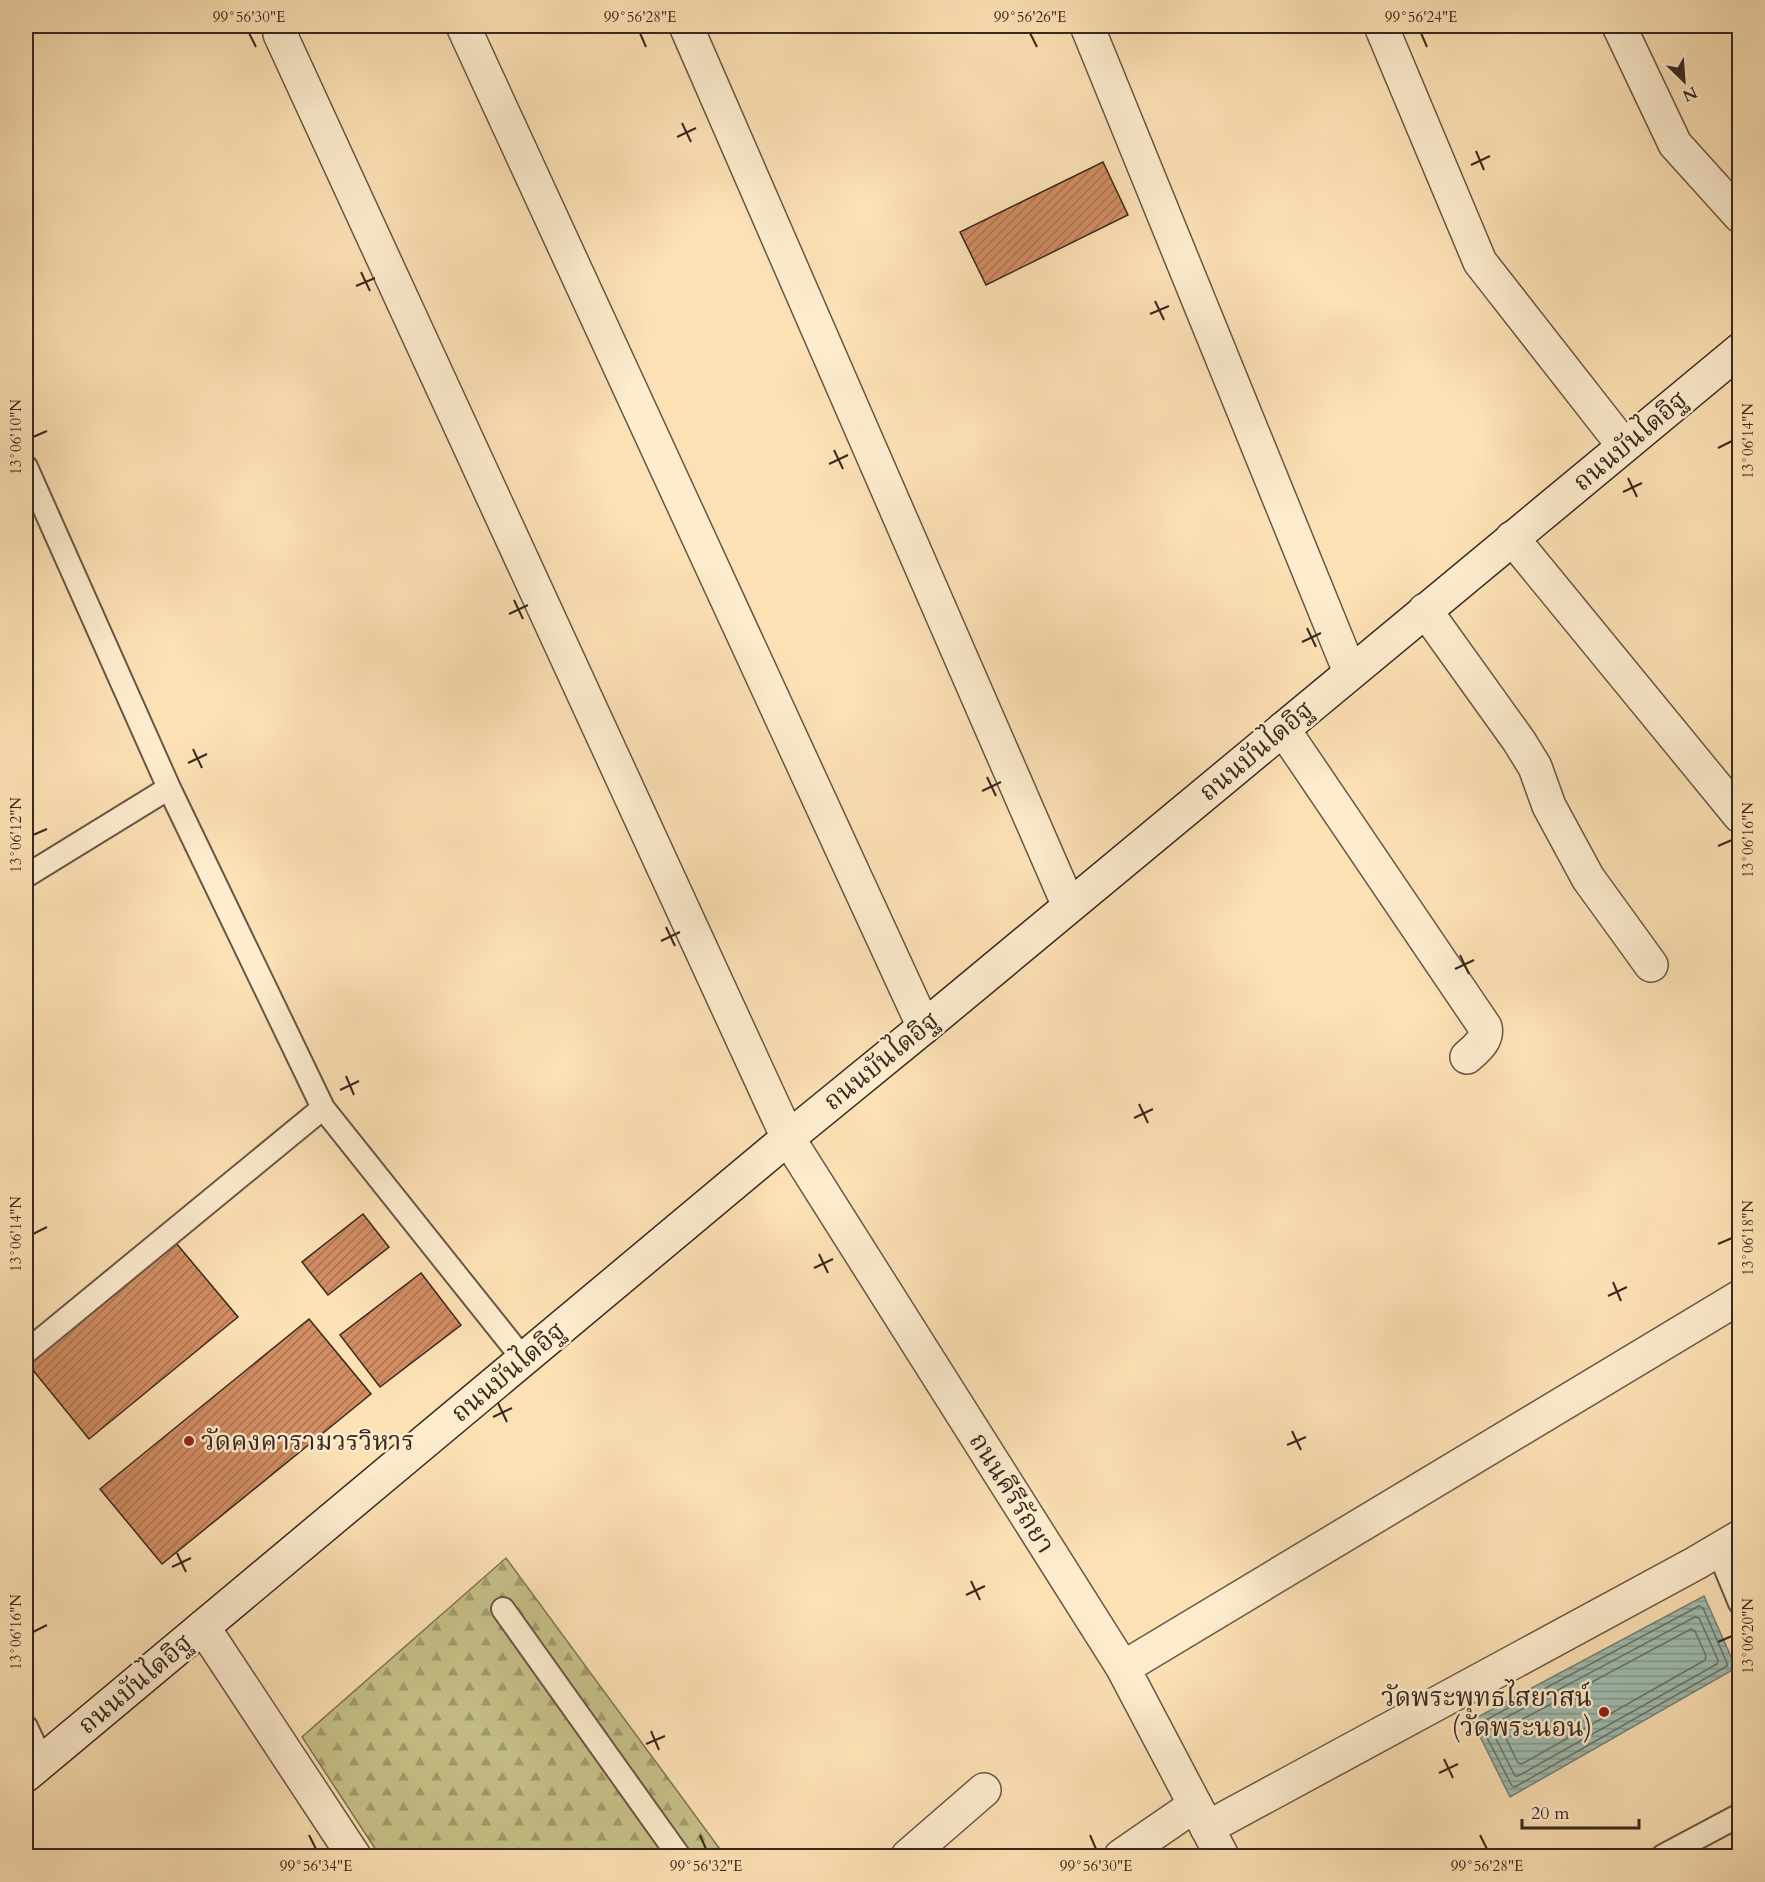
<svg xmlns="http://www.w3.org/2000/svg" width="1765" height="1882" font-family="Cardo,'Noto Serif Thai',serif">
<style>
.forest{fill:url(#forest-firs);stroke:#7f7454;stroke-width:1.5}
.water{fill:url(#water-rules);stroke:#768177;stroke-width:1.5}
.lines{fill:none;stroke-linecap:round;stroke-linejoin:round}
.shore{stroke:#6c7268;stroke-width:1.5}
.building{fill:url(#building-hatch);stroke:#382820;stroke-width:1.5}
.service-casing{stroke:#695645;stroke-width:26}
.minor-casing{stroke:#695645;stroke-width:36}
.tertiary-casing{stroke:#695645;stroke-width:36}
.secondary-casing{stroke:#382820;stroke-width:36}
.service{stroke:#fdecce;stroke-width:22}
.minor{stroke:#fdecce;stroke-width:33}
.tertiary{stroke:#fdecce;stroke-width:33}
.secondary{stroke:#fdecce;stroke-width:33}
.ticks{fill:none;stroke:#382820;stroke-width:2}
.poi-dot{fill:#8f2418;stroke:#fdecce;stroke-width:2}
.labels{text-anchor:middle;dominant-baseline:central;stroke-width:5;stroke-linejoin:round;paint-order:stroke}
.street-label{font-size:26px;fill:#382820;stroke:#fdecce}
.poi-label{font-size:26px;fill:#382820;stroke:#fdecce;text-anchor:start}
.neatline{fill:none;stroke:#382820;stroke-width:2}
.ticks-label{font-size:15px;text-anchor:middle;fill:#382820}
</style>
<defs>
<pattern id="forest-firs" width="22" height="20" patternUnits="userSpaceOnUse" patternTransform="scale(1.5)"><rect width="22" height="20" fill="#c6c188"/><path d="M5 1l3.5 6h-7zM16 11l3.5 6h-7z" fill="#a29d6f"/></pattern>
<pattern id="water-rules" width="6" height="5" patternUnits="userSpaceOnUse" patternTransform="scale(1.5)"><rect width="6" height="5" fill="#9fbdb1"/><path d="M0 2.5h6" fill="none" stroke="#839a90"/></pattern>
<pattern id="building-hatch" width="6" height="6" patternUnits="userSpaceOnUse" patternTransform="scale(1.5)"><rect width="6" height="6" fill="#d28d63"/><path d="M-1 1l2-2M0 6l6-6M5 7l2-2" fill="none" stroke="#ab7351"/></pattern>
</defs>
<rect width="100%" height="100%" fill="#fce1b4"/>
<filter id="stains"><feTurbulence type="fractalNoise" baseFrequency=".00333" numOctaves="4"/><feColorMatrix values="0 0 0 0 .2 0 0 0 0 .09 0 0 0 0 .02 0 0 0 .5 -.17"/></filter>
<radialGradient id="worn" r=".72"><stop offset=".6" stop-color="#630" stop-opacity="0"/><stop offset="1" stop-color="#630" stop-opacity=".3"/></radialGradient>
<path class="forest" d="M 506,1558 L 725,1856 L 380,1856 L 302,1737 Z"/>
<path class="water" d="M 1704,1596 L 1736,1668 L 1510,1797 L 1472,1720 Z"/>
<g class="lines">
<path class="shore" d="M 1699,1606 L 1703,1608 L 1727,1663 L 1727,1666 L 1515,1787 L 1512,1786 L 1481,1726 L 1482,1722 Z
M 1695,1617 L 1699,1618 L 1718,1660 L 1717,1664 L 1518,1776 L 1515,1776 L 1491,1729 L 1492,1725 Z
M 1691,1629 L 1695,1631 L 1706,1656 L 1705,1660 L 1522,1764 L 1518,1763 L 1503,1732 L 1504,1729 Z"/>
</g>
<path class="building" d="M 1740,106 L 1740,119 L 1734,109 Z
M 1103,162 L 1128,215 L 986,285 L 960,232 Z
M 363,1214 L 389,1247 L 328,1295 L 302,1262 Z
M 176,1243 L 238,1317 L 89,1439 L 28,1364 Z
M 421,1273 L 461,1325 L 380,1387 L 340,1335 Z
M 309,1319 L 371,1394 L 162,1564 L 100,1489 Z"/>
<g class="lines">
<g class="service-casing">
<path id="service" d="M 26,467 L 169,788 L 26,876
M 169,788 L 323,1108
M 26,1352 L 323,1108 L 524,1360
M 1718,1550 L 1740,1603
M 503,1609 L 679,1856
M 26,1727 L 42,1761
M 1663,1856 L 1740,1815"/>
</g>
<g class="minor-casing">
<path id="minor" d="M 463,26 L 924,1027
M 686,26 L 1069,906
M 1087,26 L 1350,672
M 1381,26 L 1480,262 L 1624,446
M 1619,26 L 1675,144 L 1740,216
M 280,34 L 788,1138
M 1512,538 L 1740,816
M 1425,610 L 1519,741 L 1535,767 L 1549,806 L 1588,878 L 1651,965
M 1283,729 L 1485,1027 C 1488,1040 1476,1049 1467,1057
M 203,1627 L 354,1856
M 1123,1668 L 1740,1297
M 1207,1828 L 1696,1563 L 1740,1537
M 908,1856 L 984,1790
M 1121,1856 L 1195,1805"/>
</g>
<g class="tertiary-casing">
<path id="tertiary" d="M 788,1138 L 1123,1668 L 1222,1856"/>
</g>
<g class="secondary-casing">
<path id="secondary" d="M 26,1775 L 788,1138 L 924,1027 L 1740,350"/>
</g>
<use href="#service" class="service"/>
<use href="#minor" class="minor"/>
<use href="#tertiary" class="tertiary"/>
<use href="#secondary" class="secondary"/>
</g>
<path class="ticks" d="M 249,33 L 256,47M 640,33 L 646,47M 1030,33 L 1037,47M 1421,33 L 1427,47M 682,123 L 691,142M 677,137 L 696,128M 1476,151 L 1484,170M 1471,165 L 1490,156M 361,272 L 370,291M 356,286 L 375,278M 1155,301 L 1164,320M 1150,314 L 1169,306M 33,437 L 47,431M 1718,448 L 1732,441M 834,450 L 843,469M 829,464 L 848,455M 1628,478 L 1637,497M 1623,492 L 1642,483M 514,600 L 523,619M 509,614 L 528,605M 1307,628 L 1316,647M 1302,642 L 1321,633M 193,749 L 202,768M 188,763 L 207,754M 987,777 L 996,796M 982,791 L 1001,782M 33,835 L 47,829M 1718,846 L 1732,840M 666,927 L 675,946M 661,941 L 680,932M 1460,955 L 1469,974M 1455,969 L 1474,960M 346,1076 L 354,1095M 340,1090 L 359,1081M 1139,1104 L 1148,1123M 1134,1118 L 1153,1109M 33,1234 L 47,1227M 1718,1244 L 1732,1238M 819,1254 L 828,1273M 814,1268 L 833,1259M 1613,1282 L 1621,1301M 1608,1296 L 1627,1287M 498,1403 L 507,1422M 493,1417 L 512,1408M 1292,1431 L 1301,1450M 1287,1445 L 1306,1437M 177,1553 L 186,1572M 172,1567 L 191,1558M 971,1581 L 980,1600M 966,1595 L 985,1586M 33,1632 L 47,1625M 1718,1642 L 1732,1636M 651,1731 L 659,1750M 646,1744 L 665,1736M 1444,1759 L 1453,1778M 1439,1773 L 1458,1764M 309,1835 L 316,1849M 700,1835 L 706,1849M 1090,1835 L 1096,1849M 1480,1835 L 1487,1849"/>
<g class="poi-dot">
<circle cx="189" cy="1441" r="6"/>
<circle cx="1604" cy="1712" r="6"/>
</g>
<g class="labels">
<g class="street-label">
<text transform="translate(1630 441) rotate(-40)">ถนนบันไดอิฐ</text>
<text transform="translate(1256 751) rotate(-40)">ถนนบันไดอิฐ</text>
<text transform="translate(881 1061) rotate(-39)">ถนนบันไดอิฐ</text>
<text transform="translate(508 1372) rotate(-40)">ถนนบันไดอิฐ</text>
<text transform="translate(1012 1493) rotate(58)">ถนนคีรีรัถยา</text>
<text transform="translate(135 1684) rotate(-40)">ถนนบันไดอิฐ</text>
</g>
<g class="poi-label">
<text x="201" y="1441">วัดคงคารามวรวิหาร</text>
<text x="1592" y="1697" text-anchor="end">วัดพระพุทธไสยาสน์<tspan x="1592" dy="30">(วัดพระนอน)</tspan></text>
</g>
</g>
<rect width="1765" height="1882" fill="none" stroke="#fce1b4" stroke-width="66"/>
<g transform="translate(1684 81) rotate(155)" stroke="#fdecce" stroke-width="4.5" paint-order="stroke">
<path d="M0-4.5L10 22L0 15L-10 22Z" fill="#382820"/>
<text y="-9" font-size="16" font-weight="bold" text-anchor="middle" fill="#382820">N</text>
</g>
<path d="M1522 1819v9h117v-9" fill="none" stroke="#382820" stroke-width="3"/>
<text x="1531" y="1819" font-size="18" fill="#382820" stroke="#fdecce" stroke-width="4.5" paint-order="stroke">20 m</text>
<rect x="33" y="33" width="1699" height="1816" class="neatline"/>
<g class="ticks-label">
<text x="249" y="22">99°56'30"E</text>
<text x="640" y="22">99°56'28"E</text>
<text x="1030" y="22">99°56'26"E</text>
<text x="1421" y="22">99°56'24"E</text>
<text transform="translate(16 437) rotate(-90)" y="5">13°06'10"N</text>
<text transform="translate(1748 441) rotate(-90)" y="5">13°06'14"N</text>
<text transform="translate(16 835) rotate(-90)" y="5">13°06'12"N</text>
<text transform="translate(1748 840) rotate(-90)" y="5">13°06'16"N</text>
<text transform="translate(16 1234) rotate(-90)" y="5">13°06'14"N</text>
<text transform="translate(1748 1238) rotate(-90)" y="5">13°06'18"N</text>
<text transform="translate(16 1632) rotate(-90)" y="5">13°06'16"N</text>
<text transform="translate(1748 1636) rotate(-90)" y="5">13°06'20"N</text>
<text x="316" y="1871">99°56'34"E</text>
<text x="706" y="1871">99°56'32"E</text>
<text x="1096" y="1871">99°56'30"E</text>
<text x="1487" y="1871">99°56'28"E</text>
</g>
<rect width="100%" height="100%" filter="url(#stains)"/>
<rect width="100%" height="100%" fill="url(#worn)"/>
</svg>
